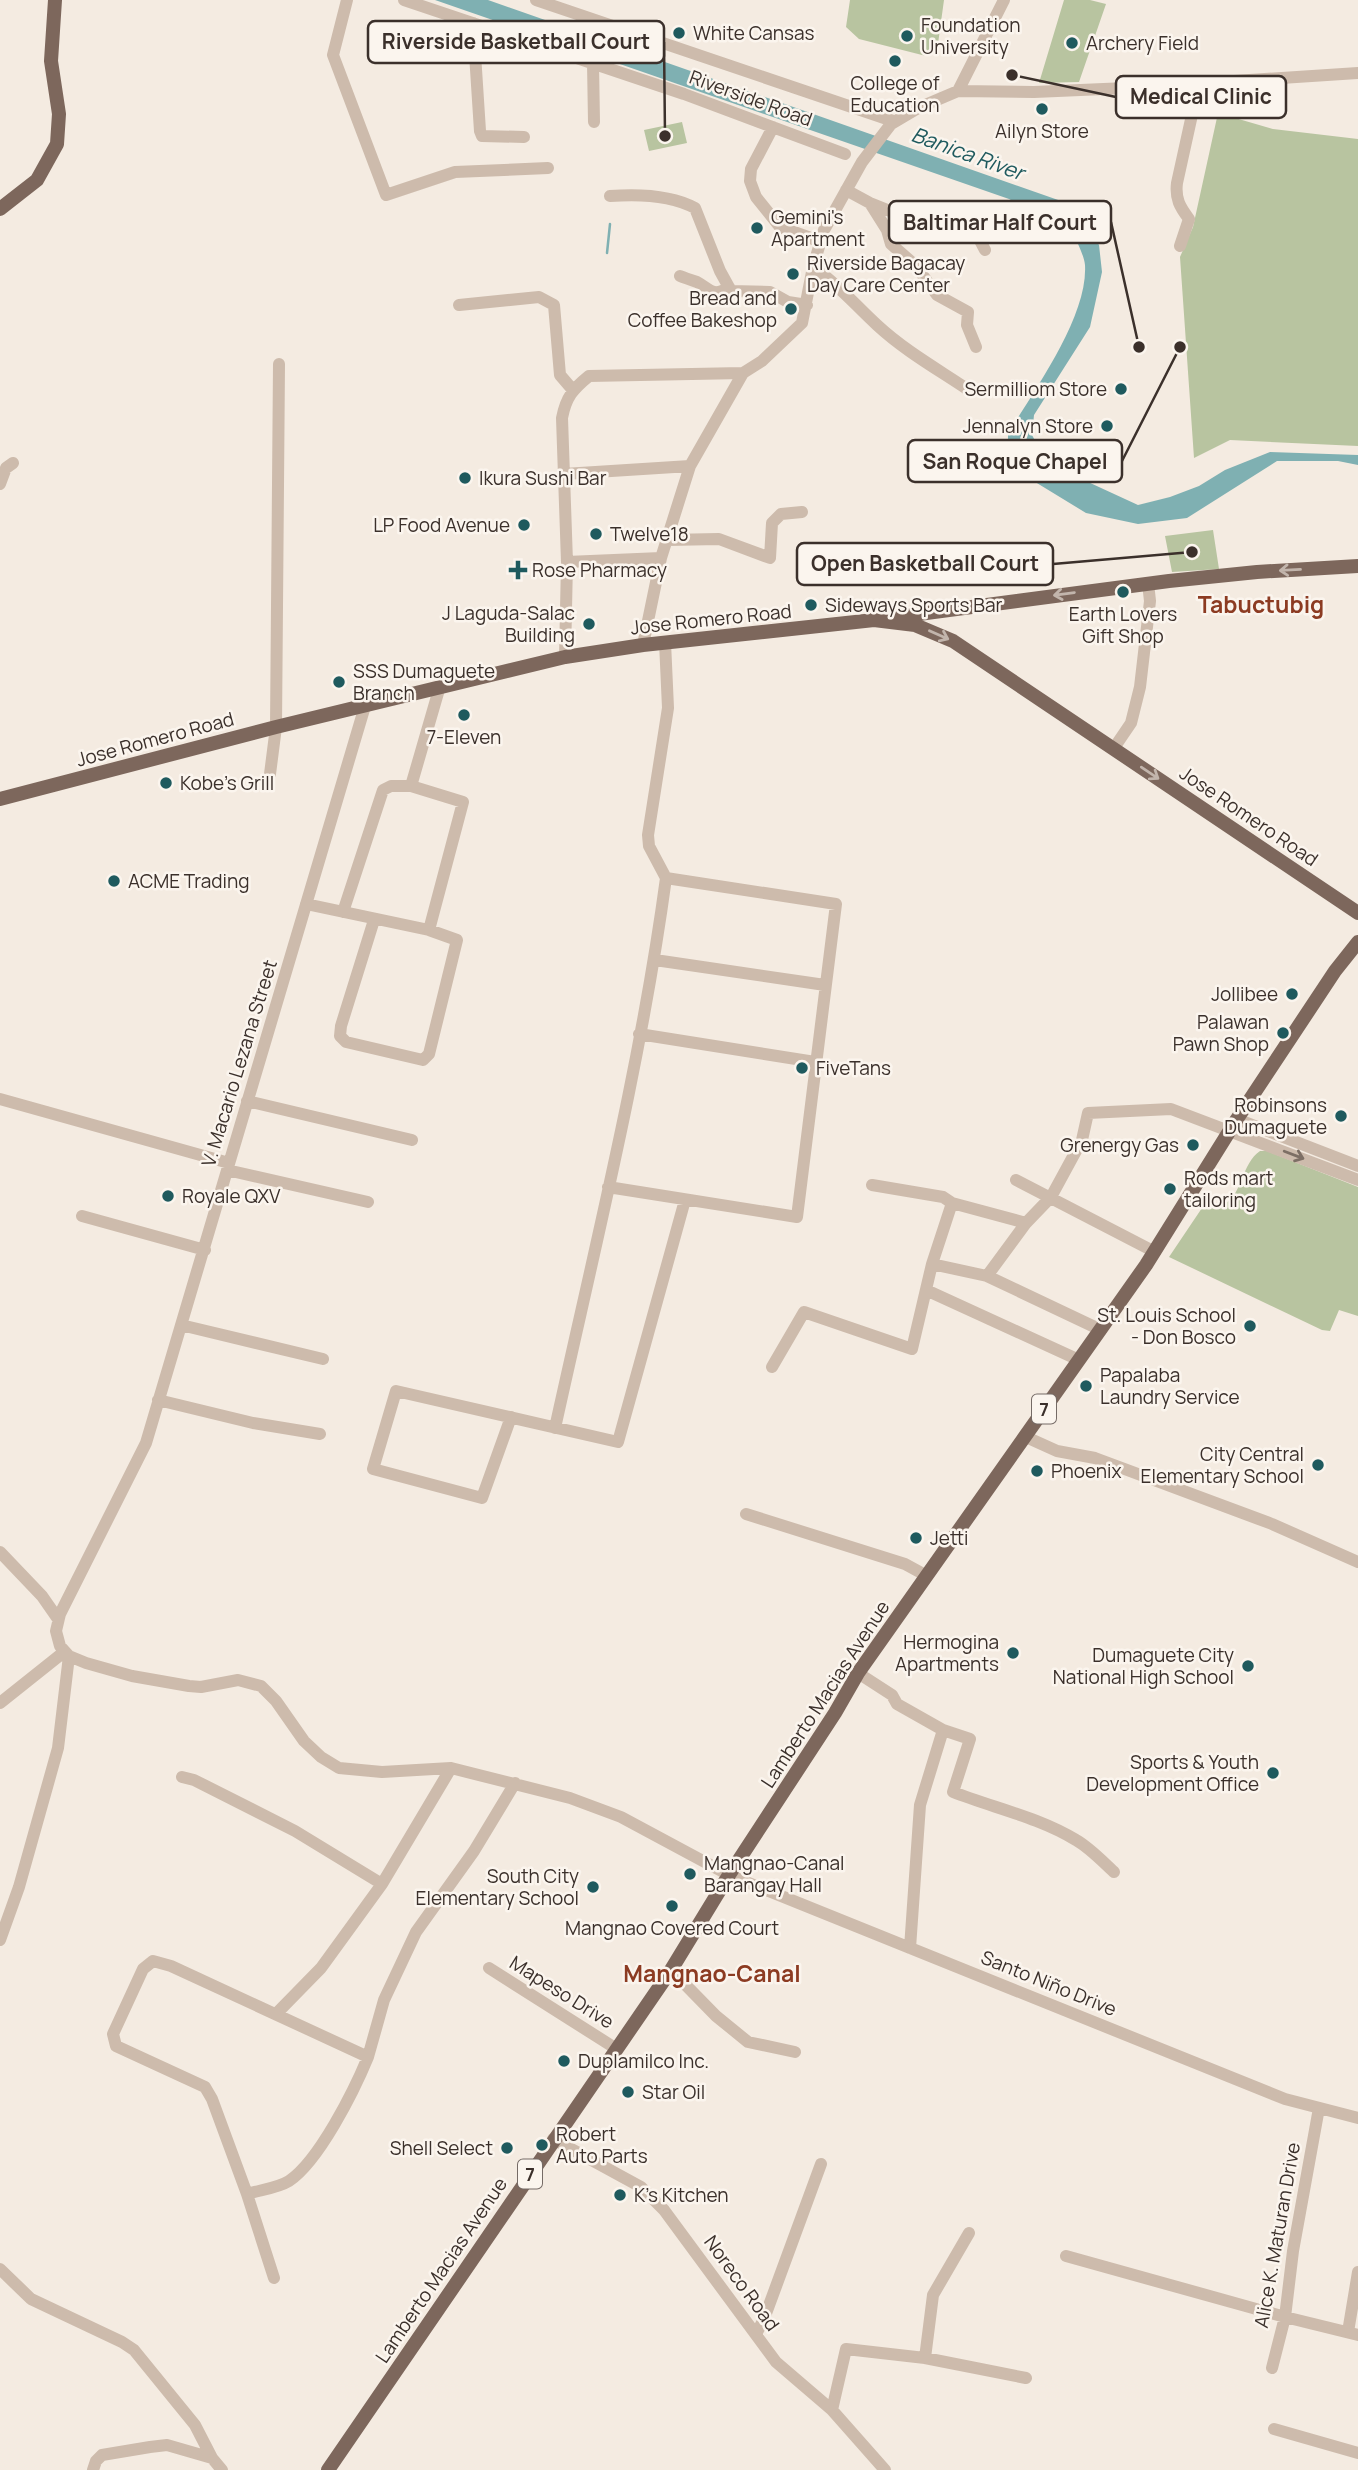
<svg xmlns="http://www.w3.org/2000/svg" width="1358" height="2470" font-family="Manrope,sans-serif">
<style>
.green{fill:#b8c4a0}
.water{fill:#7fb0b2}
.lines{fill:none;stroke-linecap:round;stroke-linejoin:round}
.stream{stroke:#7fb0b2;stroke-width:2.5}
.minor{stroke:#cdbbac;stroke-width:12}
.major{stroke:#7d675c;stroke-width:14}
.oneway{stroke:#c2b5ac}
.oneway2{stroke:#7d6f65}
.poi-dot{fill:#1f5a5e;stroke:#fbf5ee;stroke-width:2.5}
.labels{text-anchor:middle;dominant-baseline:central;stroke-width:5;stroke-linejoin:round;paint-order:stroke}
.shield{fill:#fbf5ee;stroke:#756b66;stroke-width:2}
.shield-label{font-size:18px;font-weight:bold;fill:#3b302b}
.poi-label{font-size:19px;fill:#3b302b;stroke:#fbf5ee;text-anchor:start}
.street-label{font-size:19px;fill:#3b302b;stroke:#fbf5ee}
.water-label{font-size:21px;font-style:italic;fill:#1f5a5e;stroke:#fbf5ee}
.quarter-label{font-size:23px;font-weight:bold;fill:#8c3b22;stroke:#fbf5ee}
.leader{fill:none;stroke:#3b302b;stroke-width:2.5}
.callout-dot{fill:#3b302b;stroke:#fbf5ee;stroke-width:2.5}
.callout{fill:#fbf5ee;stroke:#3b302b;stroke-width:2.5}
.callout-label{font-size:21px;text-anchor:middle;font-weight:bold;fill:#3b302b}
</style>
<rect width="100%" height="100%" fill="#f4ebe1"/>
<path class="green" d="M 850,0 L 944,0 L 937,51 L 926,56 L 859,39 L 846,27 Z
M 1064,0 L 1090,0 L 1106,4 L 1079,82 L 1039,83 Z
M 1218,113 L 1273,129 L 1358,139 L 1358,446 L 1230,440 L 1194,458 L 1180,257 L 1193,227 Z
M 682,122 L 687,143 L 649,151 L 644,130 Z
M 1213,530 L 1219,569 L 1172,572 L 1165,536 Z
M 1260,1151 L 1267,1151 L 1358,1187 L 1358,1316 L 1339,1310 L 1330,1331 L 1322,1330 L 1169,1257 L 1204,1205 C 1211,1205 1220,1207 1226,1203 C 1242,1194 1242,1163 1260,1151 Z"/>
<path class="water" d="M 435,0 L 488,0 L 1061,201 L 1084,224 L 1099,245 L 1102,272 L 1090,327 L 1034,415 L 1032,435 L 1042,454 L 1062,470 L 1138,505 L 1170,497 L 1199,486 L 1225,470 L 1270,452 L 1358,455 L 1358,465 L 1338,461 L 1277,461 L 1187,518 L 1138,524 L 1086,513 L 1027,477 L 1008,452 L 1008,434 C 1034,390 1088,317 1085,265 C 1084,255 1077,243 1074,234 L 1009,199 Z"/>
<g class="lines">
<path class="stream" d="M 607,253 L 610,224"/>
<path class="minor" d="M 347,0 L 333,55 L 386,195 L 455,172 L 548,168
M 404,0 L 684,94 L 845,154
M 536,0 L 893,121
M 473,23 L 480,131 L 482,136 L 524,137
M 593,63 L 594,122
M 958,91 L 1004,0
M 773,127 L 751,169 L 750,181 L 756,197 L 780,227 L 819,241
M 846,190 L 870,203 L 930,227 L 939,226 L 975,231 L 985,250
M 610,196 C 637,194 671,195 695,208 L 720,271 L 731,291 L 770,292 L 788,302 L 807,305
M 870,203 L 887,230 L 891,244 L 916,266 L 937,295 L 968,312 L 967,325 L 976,347
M 1180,246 L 1189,219 C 1180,207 1175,199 1177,183 L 1199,83
M 813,267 C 838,284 855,305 877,325 C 905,351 939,370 970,391
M 680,276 C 685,278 691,280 697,282 C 710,289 712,298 729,287
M 459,305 L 539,297 L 554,305 L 560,375 L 572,389
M 564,474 L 690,466
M 0,484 L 6,468 L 13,463
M 667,540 L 719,539 L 770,558 L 772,523 L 781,514 L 802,512
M 567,562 L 661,558
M 665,642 L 668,708 L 648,835 L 649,846 L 666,878
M 643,645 L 661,558 L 690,466 L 743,373
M 565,657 L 567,562 L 562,418 C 566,397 573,389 589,376 L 743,373 L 762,361 L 802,323 L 813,267 L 824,230 L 862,162 L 891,124 L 918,108 L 958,91 L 1034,92 L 1127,88 L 1358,73
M 365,706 L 146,1443 L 60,1614 L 56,1631 L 60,1646 L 69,1656 L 86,1663 L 132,1676 L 189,1686 L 201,1687 L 238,1680 L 261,1686 L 276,1701 L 304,1741 L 321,1757 L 339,1768 L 382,1772 L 451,1768 L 570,1798 L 621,1817 L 729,1875 L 1285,2099 L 1358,2118
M 1114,748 L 1131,723 L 1140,687 L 1150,601 L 1148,583
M 270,774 L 276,727 L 279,364
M 306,904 L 429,930 L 457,940 L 429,1054 L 423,1060 L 346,1042 L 340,1036 L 341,1026 L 374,920
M 343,912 L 383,790 L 391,786 L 411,786
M 429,930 L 463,802 L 411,786 L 440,686
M 655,960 L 825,985
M 639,1034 L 815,1062
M 0,1099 L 229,1163
M 247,1101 L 412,1140
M 1237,1119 L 1358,1166
M 227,1170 L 368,1202
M 1016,1180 L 1155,1252
M 872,1185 L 943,1197 L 952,1203 L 1026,1223
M 82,1216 L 205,1250
M 932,1264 L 987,1276 L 1101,1330
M 987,1276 L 1026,1223 L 1051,1197 L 1082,1140 L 1088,1113 L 1171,1109 L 1358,1180
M 926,1290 L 1079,1360
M 181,1325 L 323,1359
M 772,1367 L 804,1312 L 912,1349 L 932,1264 L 952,1203
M 158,1400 L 253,1423 L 320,1434
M 511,1417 L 482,1498 L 373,1469 L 396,1391 L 618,1442 L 685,1200
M 555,1428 C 595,1246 641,1063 666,878 L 836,904 L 797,1217 L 608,1187
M 1026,1437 L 1057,1451 L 1095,1458 L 1272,1524 L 1358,1562
M 746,1514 L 905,1564 L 927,1576
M 0,1552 L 42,1596 L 58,1619
M 858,1673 L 892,1695 L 897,1704 L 943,1730 L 970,1739 L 953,1792 C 994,1808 1038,1817 1076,1840 C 1090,1848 1102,1861 1114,1872
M 0,1703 L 64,1652
M 182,1777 L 194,1780 L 295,1831 L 382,1884
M 0,1940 L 19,1887 L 58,1748 L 69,1656
M 910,1948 L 920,1805 L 943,1730
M 489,1968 L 615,2048
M 671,1970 L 716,2016 L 748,2042 L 795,2052
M 276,2014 L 321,1968 L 382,1884 L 451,1768
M 553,2139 L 641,2187 L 664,2210 L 776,2362 L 832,2410 L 885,2470
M 247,2194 C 260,2190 278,2188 289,2181 C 319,2161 354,2091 368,2057
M 1066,2256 L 1285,2317 L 1358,2335
M 0,2269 L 31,2299 L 122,2342 L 134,2350 L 195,2425 L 212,2458 L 222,2470
M 274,2278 L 247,2194 L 212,2099 L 205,2087 L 116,2046 L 113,2034 L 143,1969 L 153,1961 L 171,1966 L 368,2057 L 384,2000 L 416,1932 L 474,1851 L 515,1783
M 1348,2332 L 1358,2272
M 756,2334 L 764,2319 L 821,2164
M 925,2358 L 933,2295 L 969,2233
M 1272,2368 L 1285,2317 L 1293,2251 L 1319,2108
M 832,2410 L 846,2349 L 925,2358 L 1026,2378
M 1274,2429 L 1358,2453
M 93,2470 L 96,2461 L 102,2455 L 150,2447 L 167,2445 L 212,2458"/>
<path class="major" d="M 0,209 L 37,180 L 57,144 L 59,114 L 51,61 L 55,0
M 896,617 L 1169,581 L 1257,572 L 1358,566
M 0,799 L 276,727 L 565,657 L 643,645 L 874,620 L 915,625 L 953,641 L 1358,913
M 328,2470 L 671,1970 L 729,1875 L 835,1713 L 858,1673 L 1146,1265 L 1237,1119 L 1335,971 L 1358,942"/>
</g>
<defs><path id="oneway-shaft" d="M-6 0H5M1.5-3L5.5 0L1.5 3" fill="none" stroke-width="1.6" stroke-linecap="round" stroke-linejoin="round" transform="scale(1.75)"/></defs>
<g class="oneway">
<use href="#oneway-shaft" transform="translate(1290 570) rotate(177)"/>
<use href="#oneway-shaft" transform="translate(1064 594) rotate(172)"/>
<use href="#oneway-shaft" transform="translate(939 635) rotate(24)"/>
<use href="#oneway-shaft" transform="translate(1150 773) rotate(34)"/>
</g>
<use class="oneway2" href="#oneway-shaft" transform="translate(1294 1155) rotate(21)"/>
<g class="poi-dot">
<circle cx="679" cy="33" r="7"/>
<circle cx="907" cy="36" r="7"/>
<circle cx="1072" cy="43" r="7"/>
<circle cx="895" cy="61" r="7"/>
<circle cx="1042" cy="109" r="7"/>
<circle cx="757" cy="228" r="7"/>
<circle cx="793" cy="274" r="7"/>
<circle cx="791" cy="309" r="7"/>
<circle cx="1121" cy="389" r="7"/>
<circle cx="1107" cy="426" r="7"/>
<circle cx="465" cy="478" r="7"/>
<circle cx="524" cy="525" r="7"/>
<circle cx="596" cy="534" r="7"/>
<path d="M514.5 559.5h7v7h7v7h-7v7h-7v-7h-7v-7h7z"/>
<circle cx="1123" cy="592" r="7"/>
<circle cx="811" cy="605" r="7"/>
<circle cx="589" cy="624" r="7"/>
<circle cx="339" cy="682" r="7"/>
<circle cx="464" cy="715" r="7"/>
<circle cx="166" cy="783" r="7"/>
<circle cx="114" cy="881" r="7"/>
<circle cx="1292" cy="994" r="7"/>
<circle cx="1283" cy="1033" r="7"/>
<circle cx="802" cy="1068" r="7"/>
<circle cx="1341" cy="1116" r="7"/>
<circle cx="1193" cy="1145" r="7"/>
<circle cx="1170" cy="1189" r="7"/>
<circle cx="168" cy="1196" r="7"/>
<circle cx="1250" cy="1326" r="7"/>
<circle cx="1086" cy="1386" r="7"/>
<circle cx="1318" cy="1465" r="7"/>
<circle cx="1037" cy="1471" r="7"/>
<circle cx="916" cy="1538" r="7"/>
<circle cx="1013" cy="1653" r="7"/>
<circle cx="1248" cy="1666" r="7"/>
<circle cx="1273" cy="1773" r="7"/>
<circle cx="690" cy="1874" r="7"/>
<circle cx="593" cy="1887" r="7"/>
<circle cx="672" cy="1906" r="7"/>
<circle cx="564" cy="2061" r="7"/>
<circle cx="628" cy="2092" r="7"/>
<circle cx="542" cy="2145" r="7"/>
<circle cx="507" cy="2148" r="7"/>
<circle cx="620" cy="2195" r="7"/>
</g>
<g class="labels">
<g class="shield">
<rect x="1032" y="1394.5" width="24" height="29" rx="5"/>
<rect x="518" y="2159.5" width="24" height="29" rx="5"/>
</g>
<g class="shield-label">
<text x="1044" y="1409">7</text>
<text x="530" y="2174">7</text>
</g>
<g class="poi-label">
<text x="921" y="25">Foundation<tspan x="921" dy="22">University</tspan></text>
<text x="693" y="33">White Cansas</text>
<text x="1086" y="43">Archery Field</text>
<text x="895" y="83" text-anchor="middle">College of<tspan x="895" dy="22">Education</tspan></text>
<text x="1042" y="131" text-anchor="middle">Ailyn Store</text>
<text x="771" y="217">Gemini's<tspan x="771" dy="22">Apartment</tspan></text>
<text x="807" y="263">Riverside Bagacay<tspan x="807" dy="22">Day Care Center</tspan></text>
<text x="777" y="298" text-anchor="end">Bread and<tspan x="777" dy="22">Coffee Bakeshop</tspan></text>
<text x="1107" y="389" text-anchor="end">Sermilliom Store</text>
<text x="1093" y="426" text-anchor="end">Jennalyn Store</text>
<text x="479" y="478">Ikura Sushi Bar</text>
<text x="510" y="525" text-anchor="end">LP Food Avenue</text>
<text x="610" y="534">Twelve18</text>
<text x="532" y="570">Rose Pharmacy</text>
<text x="825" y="605">Sideways Sports Bar</text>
<text x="575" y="613" text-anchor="end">J Laguda-Salac<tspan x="575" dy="22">Building</tspan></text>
<text x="1123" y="614" text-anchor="middle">Earth Lovers<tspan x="1123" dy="22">Gift Shop</tspan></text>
<text x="353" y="671">SSS Dumaguete<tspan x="353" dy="22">Branch</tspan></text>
<text x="464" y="737" text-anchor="middle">7-Eleven</text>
<text x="180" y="783">Kobe's Grill</text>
<text x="128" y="881">ACME Trading</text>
<text x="1278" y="994" text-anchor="end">Jollibee</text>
<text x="1269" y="1022" text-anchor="end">Palawan<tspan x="1269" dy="22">Pawn Shop</tspan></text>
<text x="816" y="1068">FiveTans</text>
<text x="1327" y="1105" text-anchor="end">Robinsons<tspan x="1327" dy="22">Dumaguete</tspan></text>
<text x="1179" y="1145" text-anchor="end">Grenergy Gas</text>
<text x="1184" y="1178">Rods mart<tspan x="1184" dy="22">tailoring</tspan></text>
<text x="182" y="1196">Royale QXV</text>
<text x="1236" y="1315" text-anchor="end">St. Louis School<tspan x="1236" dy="22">- Don Bosco</tspan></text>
<text x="1100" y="1375">Papalaba<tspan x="1100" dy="22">Laundry Service</tspan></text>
<text x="1304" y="1454" text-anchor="end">City Central<tspan x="1304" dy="22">Elementary School</tspan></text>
<text x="1051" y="1471">Phoenix</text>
<text x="930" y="1538">Jetti</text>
<text x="999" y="1642" text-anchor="end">Hermogina<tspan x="999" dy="22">Apartments</tspan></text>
<text x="1234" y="1655" text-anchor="end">Dumaguete City<tspan x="1234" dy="22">National High School</tspan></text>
<text x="1259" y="1762" text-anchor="end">Sports &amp; Youth<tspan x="1259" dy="22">Development Office</tspan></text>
<text x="704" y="1863">Mangnao-Canal<tspan x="704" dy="22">Barangay Hall</tspan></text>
<text x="579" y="1876" text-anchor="end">South City<tspan x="579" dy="22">Elementary School</tspan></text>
<text x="672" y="1928" text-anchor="middle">Mangnao Covered Court</text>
<text x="578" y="2061">Duplamilco Inc.</text>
<text x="642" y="2092">Star Oil</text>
<text x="556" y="2134">Robert<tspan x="556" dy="22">Auto Parts</tspan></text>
<text x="493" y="2148" text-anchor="end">Shell Select</text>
<text x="634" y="2195">K's Kitchen</text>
</g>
<g class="street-label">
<text transform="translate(751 98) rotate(20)">Riverside Road</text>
<text transform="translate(711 619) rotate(-6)">Jose Romero Road</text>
<text transform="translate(155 739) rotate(-15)">Jose Romero Road</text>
<text transform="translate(1249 816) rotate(34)">Jose Romero Road</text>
<text transform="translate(239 1063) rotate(-73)">V. Macario Lezana Street</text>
<text transform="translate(825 1694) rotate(-57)">Lamberto Macias Avenue</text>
<text transform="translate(1049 1983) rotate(22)">Santo Niño Drive</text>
<text transform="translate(562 1992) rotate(32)">Mapeso Drive</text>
<text transform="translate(1277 2235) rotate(-80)">Alice K. Maturan Drive</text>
<text transform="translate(441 2270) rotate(-56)">Lamberto Macias Avenue</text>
<text transform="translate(742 2283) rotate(54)">Noreco Road</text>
</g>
<g class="water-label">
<text transform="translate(968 153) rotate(20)">Banica River</text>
</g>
<g class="quarter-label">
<text x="1261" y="604">Tabuctubig</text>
<text x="712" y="1973">Mangnao-Canal</text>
</g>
</g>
<path class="leader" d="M665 136L664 42M1012 75L1116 97M1139 347L1111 222M1180 347L1122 461M1192 552L1053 564"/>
<g class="callout-dot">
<circle cx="665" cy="136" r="7"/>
<circle cx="1012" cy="75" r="7"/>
<circle cx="1139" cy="347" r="7"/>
<circle cx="1180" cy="347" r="7"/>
<circle cx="1192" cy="552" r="7"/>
</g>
<g class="callout">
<rect x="368" y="21" width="296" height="42" rx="7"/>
<rect x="1116" y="76" width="170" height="42" rx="7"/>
<rect x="889" y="201" width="222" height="42" rx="7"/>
<rect x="908" y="440" width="214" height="42" rx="7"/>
<rect x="797" y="543" width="256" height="42" rx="7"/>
</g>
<g class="callout-label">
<text x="516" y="49">Riverside Basketball Court</text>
<text x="1201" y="104">Medical Clinic</text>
<text x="1000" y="230">Baltimar Half Court</text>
<text x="1015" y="469">San Roque Chapel</text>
<text x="925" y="571">Open Basketball Court</text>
</g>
</svg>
